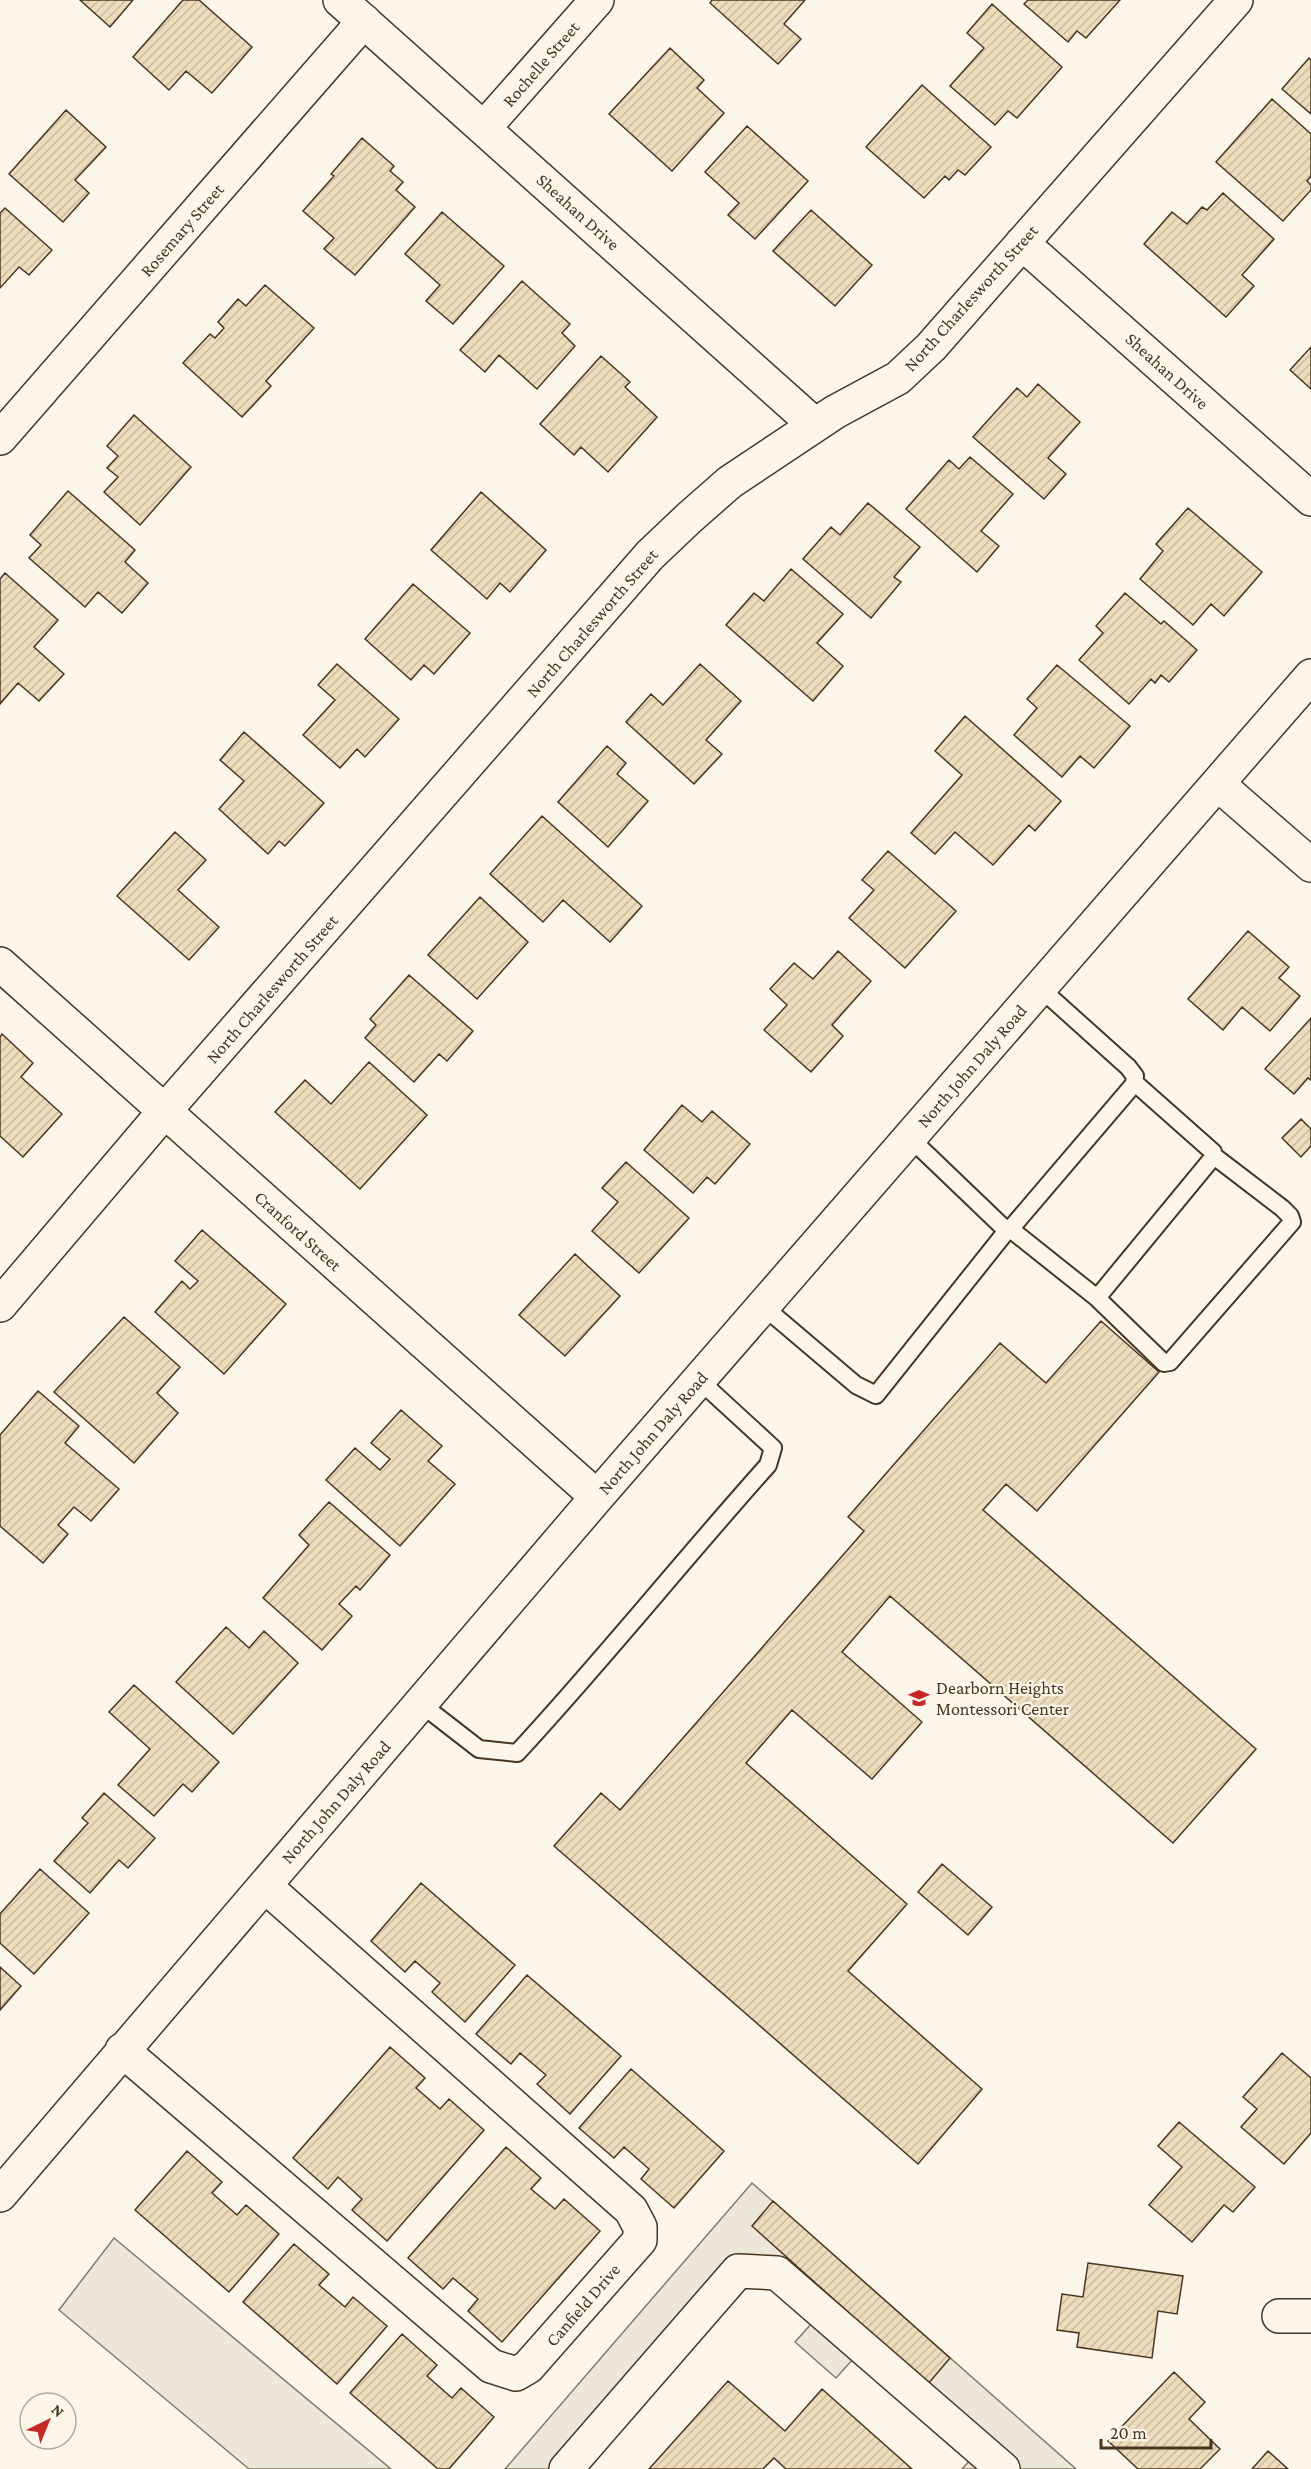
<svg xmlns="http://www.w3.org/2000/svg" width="1311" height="2469" font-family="'Crimson Pro',serif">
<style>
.parking{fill:#ede7d9;stroke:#887966;stroke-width:1.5}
.building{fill:url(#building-hatch);stroke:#4a3520;stroke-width:1.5}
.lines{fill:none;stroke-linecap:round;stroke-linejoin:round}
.service-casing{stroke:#4a3520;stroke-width:20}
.minor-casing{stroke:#4a3520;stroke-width:36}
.service{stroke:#fbf6e9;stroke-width:16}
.minor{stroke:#fbf6e9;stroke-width:33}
.labels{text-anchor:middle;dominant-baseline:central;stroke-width:4.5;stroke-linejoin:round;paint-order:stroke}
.street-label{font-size:18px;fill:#4a3520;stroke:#fbf6e9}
.poi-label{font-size:18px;fill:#4a3520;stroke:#fbf6e9;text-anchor:start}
</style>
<defs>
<pattern id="building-hatch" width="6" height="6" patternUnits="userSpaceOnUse" patternTransform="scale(1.5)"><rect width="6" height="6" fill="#ecdcbc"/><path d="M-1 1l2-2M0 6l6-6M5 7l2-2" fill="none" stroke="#ccbda1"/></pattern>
</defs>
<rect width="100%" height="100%" fill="#fbf6e9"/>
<path class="parking" d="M 752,2183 L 1076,2469 L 962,2469 L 980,2449 L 853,2359 L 836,2378 L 795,2342 L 821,2313 L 738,2271 L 566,2469 L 505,2469 Z
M 114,2238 L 391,2469 L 249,2469 L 59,2310 Z"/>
<path class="building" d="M 80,0 L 133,0 L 110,27 Z
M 183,0 L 199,0 L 252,47 L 212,93 L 186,71 L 169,90 L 133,57 Z
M 712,0 L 805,0 L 784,24 L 801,39 L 778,64 L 710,3 Z
M 1028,0 L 1120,0 L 1086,38 L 1077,31 L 1068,42 L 1024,4 Z
M 992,4 L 1062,67 L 1017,118 L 1008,111 L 995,125 L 950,86 L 984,48 L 967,33 Z
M 670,48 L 704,80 L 697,88 L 724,113 L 672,171 L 609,114 Z
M 1309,58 L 1311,60 L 1311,114 L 1282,89 Z
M 922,85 L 991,147 L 965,175 L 958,170 L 949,180 L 945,176 L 924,198 L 866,147 Z
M 1272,99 L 1311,134 L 1311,176 L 1307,181 L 1311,185 L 1311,190 L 1283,221 L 1216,162 Z
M 66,110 L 106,147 L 75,180 L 89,193 L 63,222 L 9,174 Z
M 747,126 L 808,181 L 755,239 L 728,215 L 739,203 L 705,172 Z
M 362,138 L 394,166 L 390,171 L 403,182 L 396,190 L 415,207 L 355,275 L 324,249 L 334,238 L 303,211 L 334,176 L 331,174 Z
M 1223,193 L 1274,239 L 1242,275 L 1254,286 L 1226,317 L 1144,244 L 1172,212 L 1187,224 L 1202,207 L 1207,210 Z
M 5,208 L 52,250 L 29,275 L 19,267 L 0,288 L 0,213 Z
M 811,210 L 872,265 L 835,306 L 773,251 Z
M 442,212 L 504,266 L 453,324 L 426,301 L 440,285 L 405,254 Z
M 522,281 L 570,324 L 562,333 L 575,346 L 537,389 L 499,355 L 485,372 L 460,350 Z
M 265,285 L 314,328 L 266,381 L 271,386 L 242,417 L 183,363 L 210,334 L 215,338 L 224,328 L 218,322 L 238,299 L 246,306 Z
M 1311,347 L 1311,389 L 1290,370 Z
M 601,356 L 630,382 L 625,387 L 657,417 L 608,472 L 581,447 L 574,455 L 540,424 Z
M 1038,384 L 1080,422 L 1048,458 L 1066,474 L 1044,499 L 973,437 L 1017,388 L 1027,397 Z
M 134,415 L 191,467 L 140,525 L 104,492 L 118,477 L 107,468 L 118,456 L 107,446 Z
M 970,457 L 1013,494 L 981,531 L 999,546 L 977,572 L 906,509 L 949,460 L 959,469 Z
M 68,491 L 135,550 L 125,562 L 148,583 L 122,613 L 98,592 L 85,607 L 29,558 L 41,545 L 30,535 Z
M 481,492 L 546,550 L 510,592 L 500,583 L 487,599 L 431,550 Z
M 868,503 L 920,547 L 894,577 L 901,582 L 871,618 L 803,559 L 831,527 L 840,535 Z
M 1188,508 L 1262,572 L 1224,616 L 1211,604 L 1193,625 L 1140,579 L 1163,551 L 1156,544 Z
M 791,569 L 843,614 L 817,643 L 843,666 L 813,701 L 726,625 L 754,593 L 764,601 Z
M 5,573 L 58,620 L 34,647 L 64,674 L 39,701 L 18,683 L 0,704 L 0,579 Z
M 413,584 L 470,633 L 434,674 L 424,665 L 411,680 L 365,639 Z
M 1125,593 L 1161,624 L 1164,621 L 1197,650 L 1169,682 L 1161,675 L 1155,683 L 1151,679 L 1129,704 L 1079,660 L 1103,633 L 1096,626 Z
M 337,664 L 399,719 L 365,757 L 357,749 L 340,768 L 303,735 L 335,700 L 318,685 Z
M 700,664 L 741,701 L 706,740 L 722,754 L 694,784 L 626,722 L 651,694 L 663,705 Z
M 1057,665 L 1130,726 L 1094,768 L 1080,756 L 1062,777 L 1014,735 L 1037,708 L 1027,699 Z
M 965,716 L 1061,801 L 1035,831 L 1029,825 L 993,865 L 955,832 L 935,854 L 911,833 L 962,775 L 935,751 Z
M 244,732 L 324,803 L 285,846 L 279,841 L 268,854 L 219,809 L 244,781 L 220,760 Z
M 607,746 L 626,763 L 617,774 L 648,801 L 608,847 L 558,802 Z
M 542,816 L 642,906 L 610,942 L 563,900 L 543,922 L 490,874 Z
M 175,832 L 206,860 L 178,890 L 219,927 L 189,960 L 117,896 Z
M 888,851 L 956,911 L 905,968 L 849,918 L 874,890 L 862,880 Z
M 480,897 L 528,942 L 477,999 L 428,955 Z
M 1248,931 L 1289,967 L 1279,978 L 1300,996 L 1270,1031 L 1242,1007 L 1223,1030 L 1188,999 Z
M 838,951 L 871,981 L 832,1025 L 843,1036 L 811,1072 L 764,1030 L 787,1005 L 770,989 L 794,963 L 813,979 Z
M 409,975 L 473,1031 L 447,1061 L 439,1054 L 414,1082 L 365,1038 L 376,1025 L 370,1019 Z
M 1311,1018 L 1311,1080 L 1308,1078 L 1294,1094 L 1265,1069 Z
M 2,1034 L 33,1063 L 21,1077 L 62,1114 L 23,1157 L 0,1136 L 0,1037 Z
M 369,1062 L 427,1115 L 360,1189 L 275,1112 L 305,1080 L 331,1104 Z
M 682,1105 L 702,1122 L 712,1111 L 750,1144 L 715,1184 L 707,1177 L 693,1193 L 644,1150 Z
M 1301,1119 L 1311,1129 L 1311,1146 L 1301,1157 L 1282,1138 Z
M 626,1162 L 689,1218 L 639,1273 L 592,1231 L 618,1202 L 602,1188 Z
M 202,1230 L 286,1304 L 224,1374 L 155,1312 L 182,1281 L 190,1289 L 198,1281 L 175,1261 Z
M 575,1254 L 620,1296 L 565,1356 L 519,1315 Z
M 124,1317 L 180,1367 L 157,1393 L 178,1413 L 134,1463 L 54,1392 Z
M 1101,1321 L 1159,1372 L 1037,1511 L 1006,1484 L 983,1510 L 1256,1749 L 1173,1843 L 890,1596 L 842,1652 L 922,1722 L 872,1779 L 792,1710 L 746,1763 L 907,1904 L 848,1971 L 982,2089 L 918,2164 L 554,1846 L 601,1793 L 620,1810 L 864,1531 L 848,1517 L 1000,1343 L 1046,1383 Z
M 38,1391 L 79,1426 L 65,1443 L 119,1489 L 91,1521 L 74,1507 L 58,1525 L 68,1534 L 43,1563 L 0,1526 L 0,1435 Z
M 401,1410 L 442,1446 L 428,1461 L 455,1484 L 400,1546 L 326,1480 L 355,1448 L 380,1470 L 390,1459 L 371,1443 Z
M 329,1502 L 390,1555 L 360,1590 L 356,1586 L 339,1604 L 352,1616 L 322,1650 L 263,1598 L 309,1545 L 299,1535 Z
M 226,1627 L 249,1648 L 264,1631 L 298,1663 L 233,1734 L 176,1682 Z
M 134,1685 L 219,1762 L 192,1792 L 183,1784 L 154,1816 L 118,1785 L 150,1749 L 109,1712 Z
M 104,1793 L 155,1838 L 128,1868 L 119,1860 L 90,1893 L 54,1861 L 88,1823 L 82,1818 Z
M 942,1864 L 992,1907 L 968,1935 L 918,1892 Z
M 40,1869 L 89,1913 L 34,1974 L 0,1943 L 0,1914 Z
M 421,1883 L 515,1965 L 465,2022 L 432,1992 L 440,1983 L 415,1961 L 405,1972 L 371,1941 Z
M 0,1967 L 21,1986 L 0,2010 Z
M 527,1975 L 621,2056 L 570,2114 L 537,2084 L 546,2075 L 520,2053 L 511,2064 L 476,2034 Z
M 390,2047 L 425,2078 L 416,2088 L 440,2109 L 449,2099 L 484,2130 L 387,2241 L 352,2210 L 362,2199 L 338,2177 L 328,2189 L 293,2158 Z
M 1282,2053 L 1311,2078 L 1311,2133 L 1284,2164 L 1241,2127 L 1257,2109 L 1243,2097 Z
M 631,2069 L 724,2151 L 674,2208 L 641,2179 L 649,2169 L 624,2147 L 614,2158 L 579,2128 Z
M 1179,2122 L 1255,2187 L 1233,2212 L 1224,2205 L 1192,2242 L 1149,2205 L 1182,2167 L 1158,2146 Z
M 506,2147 L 541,2178 L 531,2189 L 555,2209 L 564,2199 L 600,2231 L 502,2342 L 468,2311 L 478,2299 L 453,2278 L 443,2289 L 408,2258 Z
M 187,2151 L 222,2182 L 212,2193 L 237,2215 L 246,2205 L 279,2234 L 229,2292 L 135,2210 Z
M 773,2201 L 950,2358 L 928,2384 L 752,2226 Z
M 294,2244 L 329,2274 L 319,2285 L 345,2307 L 353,2297 L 387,2326 L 337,2384 L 243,2302 Z
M 1088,2263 L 1183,2276 L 1177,2314 L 1158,2311 L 1152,2358 L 1077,2347 L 1079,2333 L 1057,2330 L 1062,2294 L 1083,2297 Z
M 402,2334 L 437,2365 L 427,2376 L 452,2398 L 461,2388 L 494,2417 L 449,2469 L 438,2469 L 350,2393 Z
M 1174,2372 L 1205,2402 L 1189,2419 L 1220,2449 L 1200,2469 L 1138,2469 L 1108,2441 Z
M 728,2381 L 785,2431 L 822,2389 L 912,2469 L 786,2469 L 774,2458 L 763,2469 L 649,2469 Z
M 1268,2451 L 1288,2469 L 1252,2469 Z"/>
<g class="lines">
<g class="service-casing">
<path id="service" d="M 910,1138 L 1006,1230 L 1012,1227 L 1134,1084 L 1135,1076 L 1128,1067 L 1040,988
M 1097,1298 L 1164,1363 L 1170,1362 L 1292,1222 L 1290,1216 L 1282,1208 L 1214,1156
M 763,1306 L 856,1385 L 876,1395 L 1009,1228 L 1097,1298 L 1214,1156 L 1213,1152 L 1134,1082
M 421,1704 L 479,1749 L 517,1753 C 603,1660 683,1560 768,1465 L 773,1448 L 699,1380"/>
</g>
<g class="minor-casing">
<path id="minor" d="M 340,0 L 815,425
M 484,128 L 597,0
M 1022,243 L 1311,499
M 0,438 L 364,21
M 1218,784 L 1311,865
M 0,964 L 597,1497
M 0,1305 L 175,1099 L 650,555 L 689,518 L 730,482 L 835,412 L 898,378 L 931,347 L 1236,0
M 122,2050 L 491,2366 L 516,2374 L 528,2367 L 640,2240 L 640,2227 L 631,2210 L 265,1886
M 0,2195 L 597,1497 L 1311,676
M 1279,2316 L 1311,2316
M 566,2469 L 738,2271 L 777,2273 L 1003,2469"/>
</g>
<use href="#service" class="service"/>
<use href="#minor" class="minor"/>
</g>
<defs>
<g id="school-bare" transform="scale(1.62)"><path d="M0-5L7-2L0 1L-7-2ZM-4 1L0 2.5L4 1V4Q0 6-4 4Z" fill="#c62828" stroke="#fbf6e9" stroke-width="2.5" paint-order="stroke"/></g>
</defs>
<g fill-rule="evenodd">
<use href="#school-bare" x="919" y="1698"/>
</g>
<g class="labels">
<g class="street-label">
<text transform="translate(541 64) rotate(-49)">Rochelle Street</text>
<text transform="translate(578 212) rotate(42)">Sheahan Drive</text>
<text transform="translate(182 230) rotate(-49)">Rosemary Street</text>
<text transform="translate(971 298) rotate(-48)">North Charlesworth Street</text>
<text transform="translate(1167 371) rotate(42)">Sheahan Drive</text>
<text transform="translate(592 623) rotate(-49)">North Charlesworth Street</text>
<text transform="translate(272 989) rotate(-49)">North Charlesworth Street</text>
<text transform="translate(972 1066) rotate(-49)">North John Daly Road</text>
<text transform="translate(298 1231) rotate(42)">Cranford Street</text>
<text transform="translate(653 1433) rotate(-49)">North John Daly Road</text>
<text transform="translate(336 1802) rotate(-49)">North John Daly Road</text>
<text transform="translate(583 2305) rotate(-49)">Canfield Drive</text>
</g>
<g class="poi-label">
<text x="936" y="1688">Dearborn Heights<tspan x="936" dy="21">Montessori Center</tspan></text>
</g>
</g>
<g transform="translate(48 2421) rotate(43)"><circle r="28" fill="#fbf6e9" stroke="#b4a999" stroke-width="1.5"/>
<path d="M0-4.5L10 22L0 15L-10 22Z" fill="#c62828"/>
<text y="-9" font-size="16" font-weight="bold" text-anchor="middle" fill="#4a3520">N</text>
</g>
<path d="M1101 2439v9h110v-9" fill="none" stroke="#4a3520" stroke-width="3"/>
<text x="1110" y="2439" font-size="18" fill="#4a3520" stroke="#fbf6e9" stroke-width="4.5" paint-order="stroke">20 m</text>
</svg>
